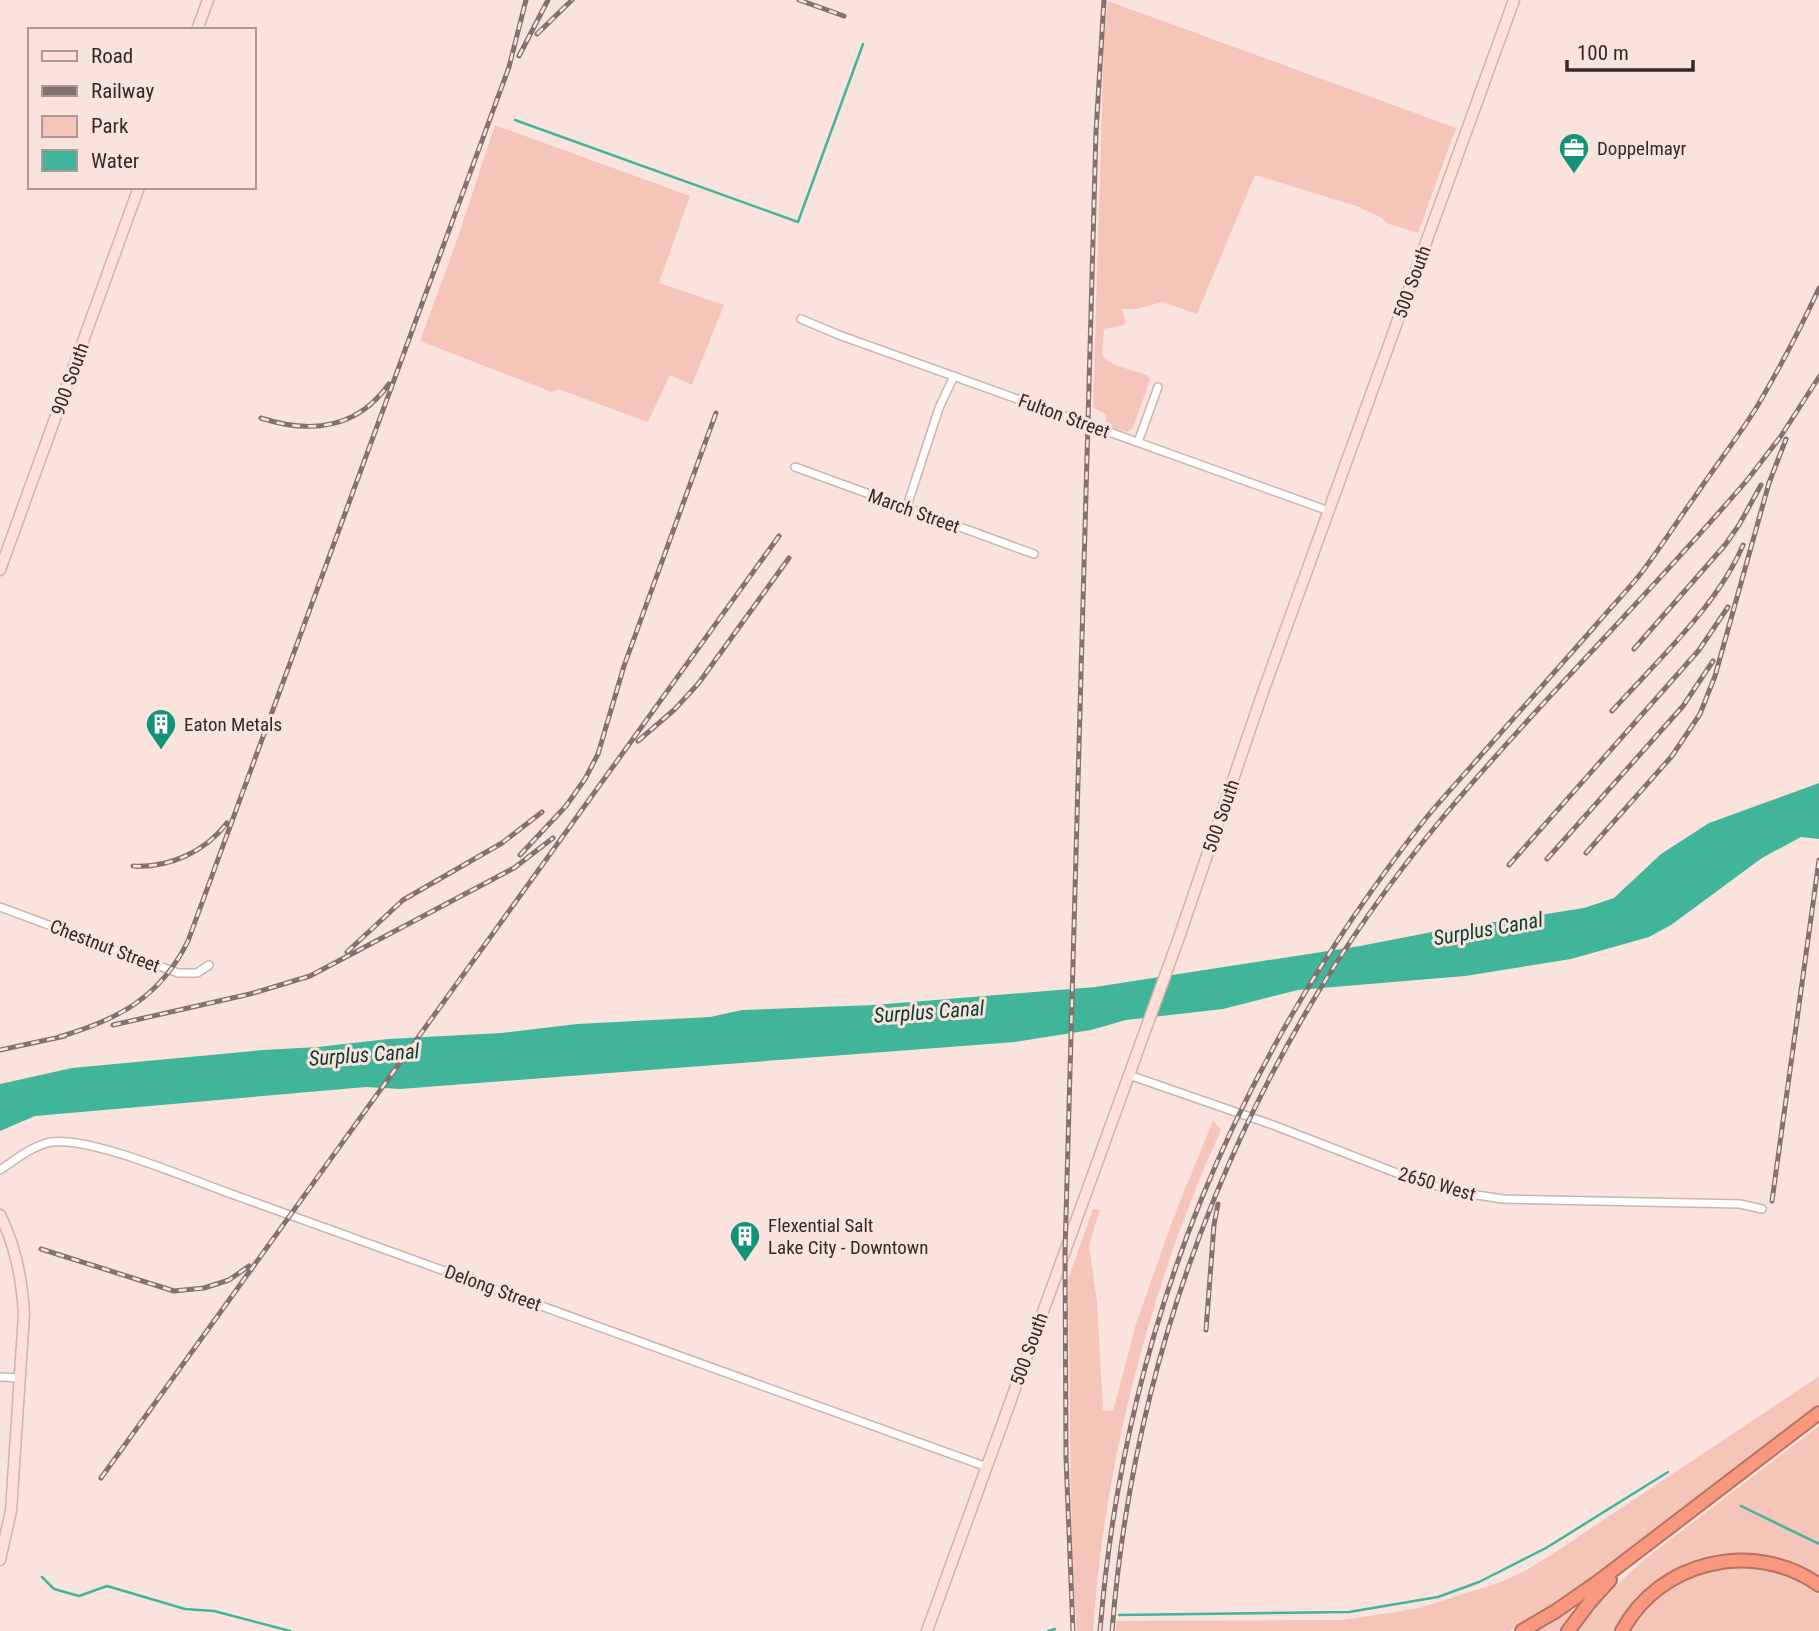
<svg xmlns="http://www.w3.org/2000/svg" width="1819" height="1631" font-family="'Roboto Condensed',sans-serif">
<rect width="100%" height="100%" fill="#fbe3dd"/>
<path fill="#f5c5b9" d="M1108 1 1456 128 1418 233 1389 224 1380 217 1356 206 1255 175 1197 314 1162 302 1137 309H1122L1126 322 1123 325 1104 329 1102 355 1108 361 1118 366 1147 375 1150 380 1133 428 1127 432 1105 426 1106 415 1093 407 1104 37Z
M495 125 690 196 659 283 724 305 692 385 670 375 648 422 558 389 552 392 420 341 457 240Z
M1213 1120 1221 1130C1151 1284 1104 1462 1093 1631H1077L1072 1561 1068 1279 1093 1209 1100 1210 1089 1245 1097 1302 1103 1410 1113 1411 1136 1324 1173 1219Z
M1819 1376V1404L1571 1595 1509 1631H1116V1621L1341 1620 1376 1615 1419 1608 1498 1583 1525 1571 1557 1551Z
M1819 1426V1575C1733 1533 1666 1550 1615 1631H1574L1622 1580 1645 1559Z
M1715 1565 1779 1568 1819 1588V1631H1626L1661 1591Z
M1569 1608 1574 1613 1562 1631H1533Z"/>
<path fill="#41b59a" d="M1819 783V839L1801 837 1762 858 1671 925 1649 937 1571 959 1465 976 1298 990 1223 1009 1126 1020 1091 1030 1015 1042 400 1089 366 1087 35 1116 0 1131V1084L72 1068 263 1050 318 1047 388 1039 501 1033 577 1024 710 1017 742 1010 874 1005 1095 987 1360 946 1437 931 1584 908 1614 898 1661 854 1709 823Z"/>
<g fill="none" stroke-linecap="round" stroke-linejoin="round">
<path stroke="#41b59a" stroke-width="2.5" d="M515 120 798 222 863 44
M1741 1506 1819 1544
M42 1577 54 1589 79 1596 107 1586 185 1609 214 1611 290 1631
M1119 1615 1349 1612 1438 1597 1479 1582 1546 1548 1668 1472
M1048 1631 1055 1629"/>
<g stroke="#cbb4ae" stroke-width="10">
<path id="street" d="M801 319 839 335 1329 511
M1138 442 1158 387
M795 467 1034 554
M906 509 939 408 954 376
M0 907 178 973H197L209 965
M1129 1075 1273 1125 1407 1177 1457 1192 1503 1199 1740 1204 1762 1209
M0 1170C16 1159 32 1146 51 1142 89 1136 187 1178 226 1192L987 1467
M0 1377 20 1378"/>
</g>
<g stroke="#cbb4ae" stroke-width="13">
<path id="secondary" d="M197 30 208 0
M0 570 139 187
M0 1215C16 1246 22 1279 24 1314L11 1511 0 1560
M927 1631 1177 943 1264 689 1514 0"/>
</g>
<g stroke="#b47261" stroke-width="16">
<path id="highway" d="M1522 1631 1556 1611 1599 1581 1819 1413
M1568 1631 1590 1602 1610 1580
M1622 1631C1660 1560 1754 1539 1819 1585"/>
</g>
<use href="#street" stroke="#fff" stroke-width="7"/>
<use href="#secondary" stroke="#fee0d9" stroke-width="10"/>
<use href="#highway" stroke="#fa987f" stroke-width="12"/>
<g stroke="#81726e" stroke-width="5">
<path id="rail" d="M799 0 844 16
M537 34 572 0
M519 56 548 0
M261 418C310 434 357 429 389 384
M1634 649 1725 545 1739 525 1761 485
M1612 711C1656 662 1718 605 1743 545
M638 741 674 710 698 684 789 558
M1586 853 1672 756 1700 714 1715 676 1769 483 1786 439
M520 855 566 806 585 779 598 754 624 666 716 413
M1547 859 1683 706 1713 661
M1509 865 1699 650 1728 607
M133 866C169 868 205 852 227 823
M347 952 403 900 502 843 542 812
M113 1025 250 994 310 976 514 868 553 838
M59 1037C117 1020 160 998 188 941L509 67 526 0
M0 1050 65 1036
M1772 1201 1819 860
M41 1249 174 1291 204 1288 229 1280 249 1266
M1206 1330 1214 1225 1218 1204
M101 1478 779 536
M1073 1631 1066 1457 1065 1252 1096 132 1104 0
M1100 1631C1125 1324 1236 1059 1426 818 1444 796 1464 775 1482 754 1520 711 1558 668 1596 625 1611 607 1628 590 1642 572 1661 547 1678 520 1696 495 1716 465 1739 436 1758 405 1780 367 1801 328 1819 288
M1112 1631C1136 1330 1251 1048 1444 816 1541 700 1650 594 1748 479L1781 436 1819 377"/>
</g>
<use href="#rail" stroke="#fbe3dd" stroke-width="2.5" stroke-dasharray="8" stroke-linecap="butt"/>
</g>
<defs>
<g id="office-pin" transform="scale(1.575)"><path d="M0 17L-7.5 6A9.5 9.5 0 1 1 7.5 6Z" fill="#149279" stroke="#fbe3dd"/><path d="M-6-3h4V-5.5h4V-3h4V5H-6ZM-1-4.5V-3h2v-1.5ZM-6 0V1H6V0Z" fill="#fff"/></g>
<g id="building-pin" transform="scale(1.575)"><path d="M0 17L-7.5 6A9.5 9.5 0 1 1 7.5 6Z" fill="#149279" stroke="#fbe3dd"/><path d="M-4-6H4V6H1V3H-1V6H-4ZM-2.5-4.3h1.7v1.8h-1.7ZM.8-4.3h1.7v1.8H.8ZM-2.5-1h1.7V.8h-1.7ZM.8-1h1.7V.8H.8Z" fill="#fff"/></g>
</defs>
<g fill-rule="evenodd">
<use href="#office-pin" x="1574" y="148"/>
<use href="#building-pin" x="161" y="724"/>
<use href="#building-pin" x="745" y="1236"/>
</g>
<g text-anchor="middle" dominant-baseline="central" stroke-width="6" stroke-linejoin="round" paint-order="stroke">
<g font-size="19" fill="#332a28" stroke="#fbe3dd" text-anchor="start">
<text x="1597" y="148">Doppelmayr</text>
<text x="184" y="724">Eaton Metals</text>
<text x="768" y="1225">Flexential Salt<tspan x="768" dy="22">Lake City - Downtown</tspan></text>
</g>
<g font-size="19" fill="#332a28" stroke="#fbe3dd">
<text transform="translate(1412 282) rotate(-70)">500 South</text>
<text transform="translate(70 379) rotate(-70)">900 South</text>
<text transform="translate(1064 416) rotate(20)">Fulton Street</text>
<text transform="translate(914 511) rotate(20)">March Street</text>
<text transform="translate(1221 816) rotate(-71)">500 South</text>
<text transform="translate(105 946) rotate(21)">Chestnut Street</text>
<text transform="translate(1437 1184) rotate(16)">2650 West</text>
<text transform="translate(493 1288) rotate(20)">Delong Street</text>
<text transform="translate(1029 1349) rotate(-70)">500 South</text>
</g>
<g font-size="21" font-style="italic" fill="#093e33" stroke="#fbe3dd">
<text transform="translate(1488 929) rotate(-10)">Surplus Canal</text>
<text transform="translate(929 1012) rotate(-4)">Surplus Canal</text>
<text transform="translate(364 1055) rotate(-4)">Surplus Canal</text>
</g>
</g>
<rect x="28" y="28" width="228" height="161" fill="#fbe3dd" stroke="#ab9995" stroke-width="2"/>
<rect x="42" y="51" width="35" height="10" fill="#fee0d9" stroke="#ab9995" stroke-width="2"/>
<text x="91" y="63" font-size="21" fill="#332a28">Road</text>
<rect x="42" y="86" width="35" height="10" fill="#81726e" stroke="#ab9995" stroke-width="2"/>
<text x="91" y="98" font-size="21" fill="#332a28">Railway</text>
<rect x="42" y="116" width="35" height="21" fill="#f5c5b9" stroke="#ab9995" stroke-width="2"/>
<text x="91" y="133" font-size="21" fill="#332a28">Park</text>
<rect x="42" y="150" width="35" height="21" fill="#41b59a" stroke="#ab9995" stroke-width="2"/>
<text x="91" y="168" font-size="21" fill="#332a28">Water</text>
<path d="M1567 60v10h126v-10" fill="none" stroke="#332a28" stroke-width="3.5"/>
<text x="1577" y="60" font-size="21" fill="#332a28" stroke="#fbe3dd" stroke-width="5" paint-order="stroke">100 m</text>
</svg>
